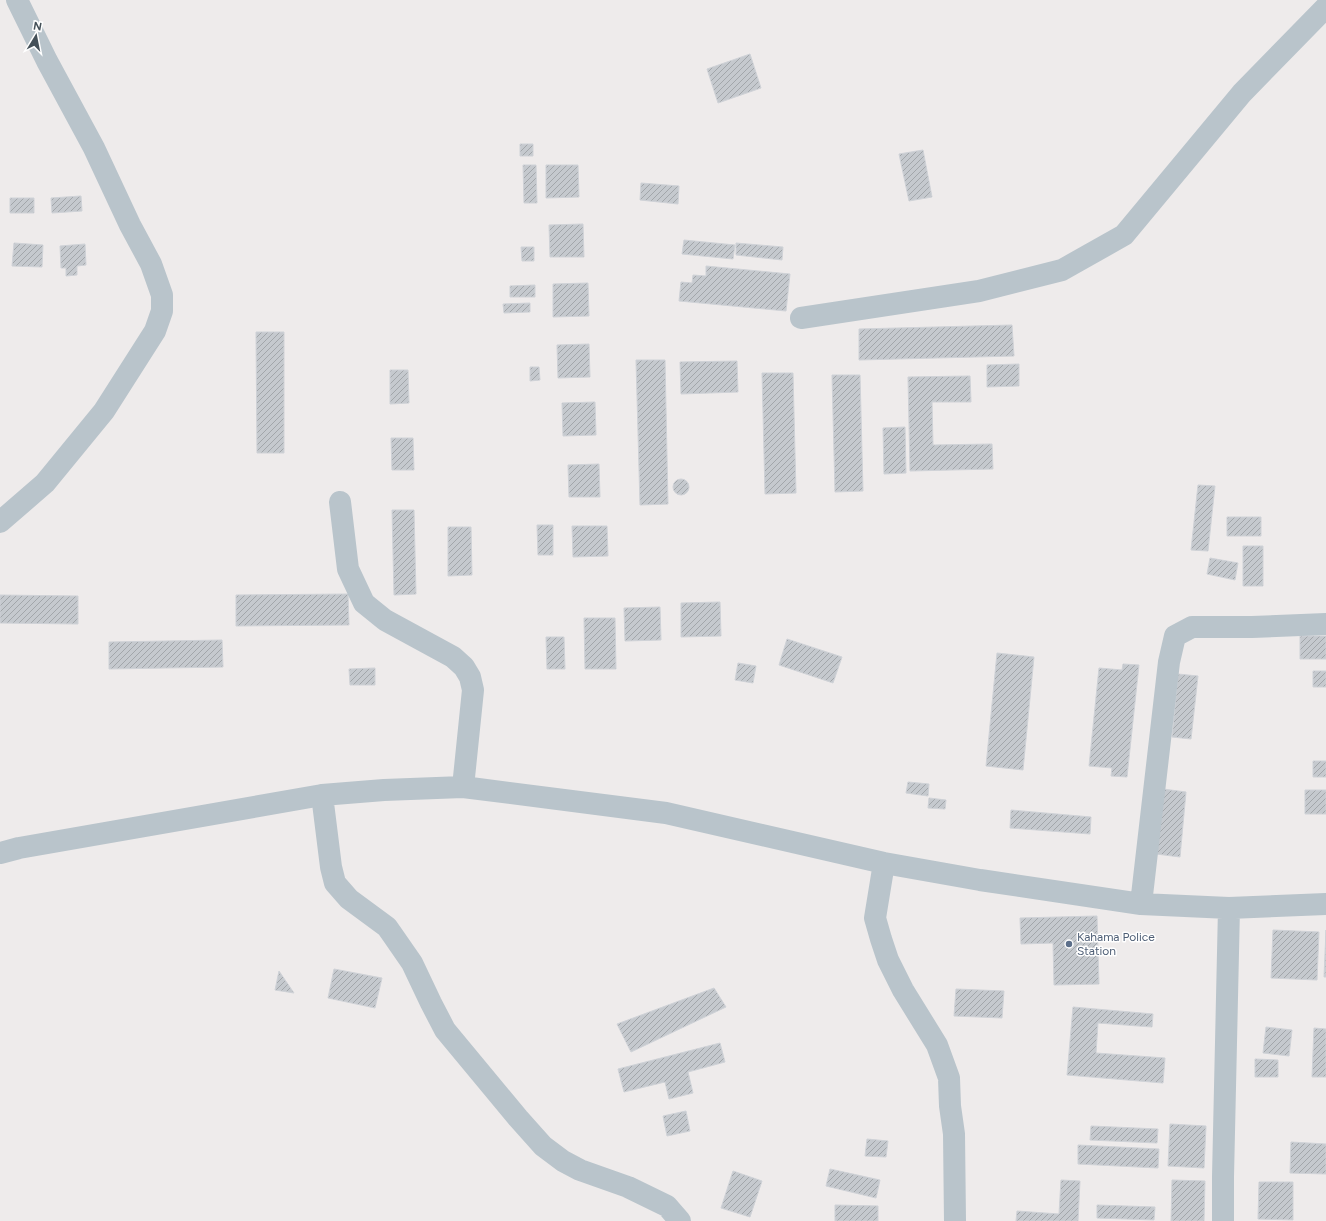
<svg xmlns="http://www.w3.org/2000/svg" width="1326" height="1221" font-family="Figtree,sans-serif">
<defs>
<pattern id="building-hatch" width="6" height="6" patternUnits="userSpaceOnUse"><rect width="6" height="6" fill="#c5c9ce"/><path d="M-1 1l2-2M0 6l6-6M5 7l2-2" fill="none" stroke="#a2a6aa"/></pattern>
</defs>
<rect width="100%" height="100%" fill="#eeebeb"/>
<path fill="url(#building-hatch)" stroke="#cfd2d7" d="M750 54 761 88 718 103 707 69Z
M520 144H533V156H520Z
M923 150 932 197 909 201 899 154Z
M523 165H536L537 203H524Z
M546 165H578L579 197 546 198Z
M641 183 679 186 678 204 640 200Z
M81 196 82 211 52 213 51 198Z
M10 198H34V213H10Z
M583 224 584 257H550L549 225Z
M684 240 735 245 733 259 682 254Z
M14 243 43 245 42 267 12 266Z
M736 243 783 247 782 260 736 255Z
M85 244 86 265 77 266V275L66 276V268H61L60 246Z
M521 247H534V261H522Z
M706 266 790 274 786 311 679 301 681 282 692 283 693 275 706 276Z
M588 283 589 316 553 317V284Z
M535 285V297H510V286Z
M530 303V312L504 313 503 304Z
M1012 325 1014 356 859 360V329Z
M256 332H284V453H257Z
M589 344 590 377 558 378 557 345Z
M636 360H665L668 504 640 505Z
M737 361 738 392 681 394 680 362Z
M1019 364V386L987 387V365Z
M530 367H539L540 380 530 381Z
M390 370H408L409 403 390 404Z
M762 373H793L796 493 765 494Z
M832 375H860L863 491 835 492Z
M970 376 971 402H932L933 445 992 444 993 469 910 471 908 377Z
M595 402 596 435 563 436 562 403Z
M905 427 906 473 884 474 883 428Z
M391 438H413L414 470H392Z
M599 464 600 497H569L568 465Z
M673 487a8 8 0 1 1 16 0a8 8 0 1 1-16 0Z
M1198 485 1215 486 1208 551 1191 550Z
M392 510H414L416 594 394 595Z
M1227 517H1261V536H1227Z
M537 525H553V555H538Z
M572 526H607L608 556 573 557Z
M448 527H471L472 575 448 576Z
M1243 546H1263V586H1243Z
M1210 558 1238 563 1235 580 1207 574Z
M348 594 349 625 236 626V595Z
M0 595 78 596V624L0 623Z
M720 602 721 636 681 637V603Z
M660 607 661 640 625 641 624 608Z
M584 618H615L616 669H585Z
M1300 636H1326V659H1300Z
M546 637H564L565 669H547Z
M787 639 842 657 833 683 779 665Z
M222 640 223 667 109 669V642Z
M997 653 1034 657 1023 770 986 766Z
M738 663 756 666 753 683 735 680Z
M1123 664 1139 665 1127 777 1111 776 1112 768 1089 766 1099 668 1122 670Z
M375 668V685H350L349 669Z
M1313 671H1326V687H1313Z
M1178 674 1198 676 1191 739 1172 737Z
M1313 761H1326V777H1313Z
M908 782 929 784 928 796 906 793Z
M1163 789 1186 792 1180 857 1156 854Z
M1305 790H1326V814H1305Z
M929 798 946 800 945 809 928 808Z
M1011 810 1091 817 1090 834 1010 828Z
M1097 916 1099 984 1054 985 1053 943 1021 944 1020 918Z
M1273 930 1319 932 1317 980 1271 978Z
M1326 930V977H1324Z
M334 969 382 978 375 1008 328 998Z
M279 971 294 993 275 990Z
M714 988 726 1007 631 1052 617 1024Z
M956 989 1004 991 1002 1018 954 1016Z
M1073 1007 1153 1014 1152 1027 1098 1023 1096 1053 1165 1058 1163 1083 1067 1075Z
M1266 1027 1292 1030 1289 1056 1263 1053Z
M1314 1028 1326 1029V1077H1312Z
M720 1043 725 1062 688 1072 693 1093 669 1099 665 1082 624 1092 618 1069Z
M1255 1059 1278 1060V1077H1255Z
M686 1111 690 1131 667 1136 663 1116Z
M1170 1124 1206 1126 1204 1168 1168 1166Z
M1091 1126 1158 1129 1157 1143 1090 1140Z
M867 1139 888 1141 886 1157 865 1156Z
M1291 1142 1326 1144V1174L1290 1173Z
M1078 1145 1159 1149 1158 1168 1078 1164Z
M830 1169 880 1180 876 1198 826 1186Z
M733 1171 762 1181 750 1217 721 1208Z
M1061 1180 1080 1181 1078 1221H1016L1017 1211 1059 1214Z
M1172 1180 1205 1181 1204 1221H1171Z
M1259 1182H1293V1220L1258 1219Z
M835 1205 878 1206V1221H835Z
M1097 1205 1155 1207 1154 1220 1097 1218Z"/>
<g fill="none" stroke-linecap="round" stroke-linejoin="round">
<path stroke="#b9c4cb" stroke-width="22" d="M801 318 979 291 1062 270 1124 235 1242 93 1326 7
M340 502 348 569 364 603 385 620 453 657 464 667 470 677 473 690 463 787
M0 522 45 483 104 411 155 331 162 311V295L151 264 130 225 94 148 47 61 17 0
M322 795 331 867 335 883 349 899 387 927 394 937 412 963 431 1003 445 1030 518 1118 543 1146 563 1161 580 1170 628 1187 667 1206 680 1221
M0 853 19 848 322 795 384 790 463 787 666 813 884 863 980 880 1141 904 1229 908 1326 904
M884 863 875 918 881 939 888 960 903 990 937 1045 949 1078 950 1106 954 1134 955 1221
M1141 904 1169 662 1175 636 1192 627H1252L1326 624
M1223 1221V1177L1229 908"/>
</g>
<circle fill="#5c6f8a" stroke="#fff" stroke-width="1.5" cx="1069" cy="944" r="4"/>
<g text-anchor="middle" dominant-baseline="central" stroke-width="3" stroke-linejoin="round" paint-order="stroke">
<g font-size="12" fill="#4e5e75" stroke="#fff" text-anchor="start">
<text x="1077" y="937">Kahama Police<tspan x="1077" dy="14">Station</tspan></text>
</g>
</g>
<g transform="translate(36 36) rotate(10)" stroke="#ffffff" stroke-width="3" paint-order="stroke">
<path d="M0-3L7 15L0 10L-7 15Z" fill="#445058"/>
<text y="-6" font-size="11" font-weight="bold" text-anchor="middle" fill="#445058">N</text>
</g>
</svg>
